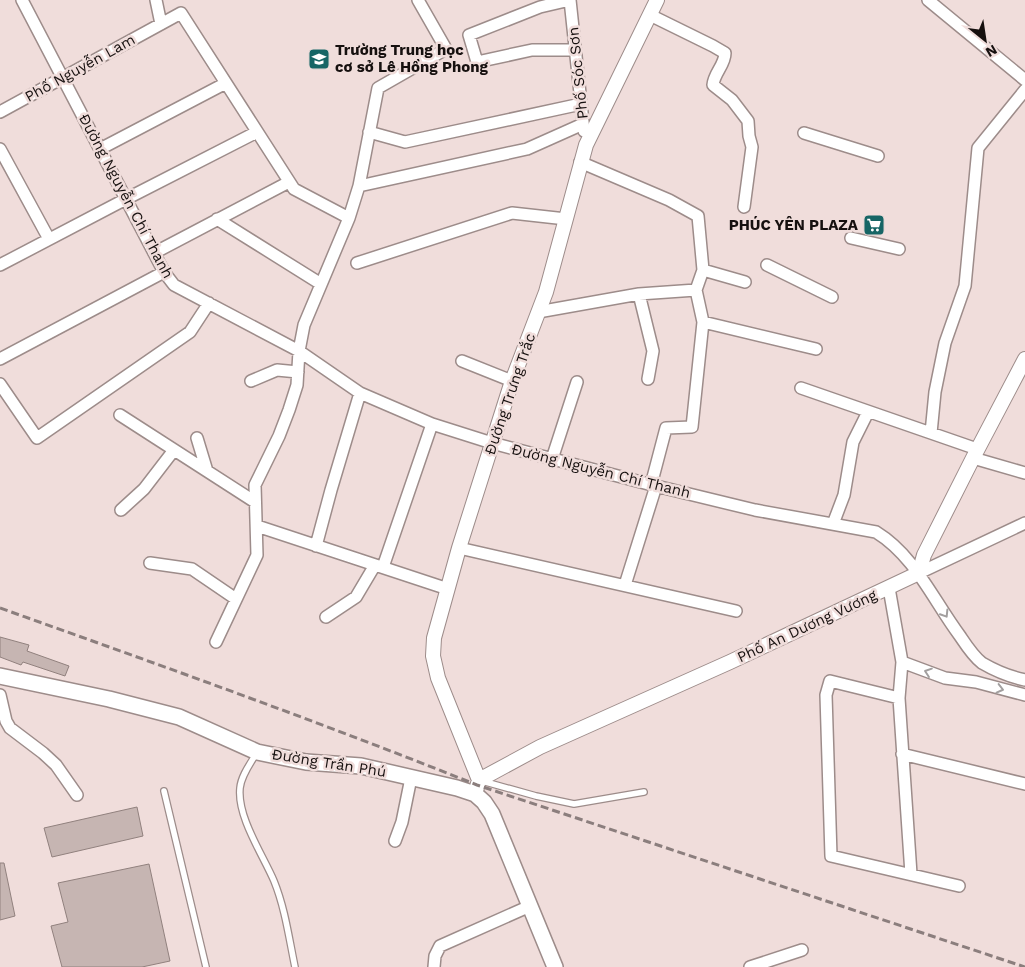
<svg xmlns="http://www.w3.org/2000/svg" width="1025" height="967" font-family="'Work Sans',sans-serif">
<rect width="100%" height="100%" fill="#f0dddb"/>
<path fill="#c6b5b2" stroke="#91817e" d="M0 637 29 645 27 651 69 666 65 676 23 662 21 665 0 657Z
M137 807 143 836 52 857 44 828Z
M0 863H4L15 916 0 920Z
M149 864 170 961 142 967H62L51 926 68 922 58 883Z"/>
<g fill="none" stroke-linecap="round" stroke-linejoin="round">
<g stroke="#9d8c8a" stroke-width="8">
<path id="service" d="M256 754C250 764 241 776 240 788 237 817 263 855 274 881 285 908 289 938 295 967
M482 781 536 796 574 804 644 792
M164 791 206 967"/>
</g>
<g stroke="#9d8c8a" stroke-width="14">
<path id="minor" d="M22 0 164 272 174 285 299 351 360 393 432 424 492 443 656 486 755 510 876 532C915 556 933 600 960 636 966 645 973 656 982 663 994 670 1011 677 1025 680
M156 0 161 24
M570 0 540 7 469 35 477 62 532 50H576
M570 0 584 131
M928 0 1025 80
M650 15 713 46 725 53C725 65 714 73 713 85L732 100 748 121 749 136 752 147 744 207
M0 112 181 13 294 189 349 218
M369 132 405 142 581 104
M804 133 878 156
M0 149 49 239
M100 149 226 83
M580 162 669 200 698 216 703 270 696 290
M359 186 527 149 583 124
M217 219 321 284
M851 238 899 249
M154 253 289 182
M357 263 512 213 566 219
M0 265 126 199 257 132
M767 265 832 297
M703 270 745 282
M639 294 653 351 648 379
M538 312 639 294 696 290 703 322 692 427 666 428 651 485
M703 322 816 349
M0 359 164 272
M462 361 512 381
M251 381 277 370 298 372
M0 384 37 438 190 332 209 303
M801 388 977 449
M120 415 255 502
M931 433 935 392 945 343 965 286 978 148 1025 90
M197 438 207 471
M973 458 1025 473
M552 459 577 382
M121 510 144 489 174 450
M833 524 844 495 853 442 868 412
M257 526 448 589
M316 546 331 490 360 393
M459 548 736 611
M150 563 192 569 236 599
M383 567 432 424
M919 573 1025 523
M625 585 656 486
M889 588 902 662 945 678 976 682 1025 695
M326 617 356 597 375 565
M216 642 257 555 255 485 279 436 289 410 297 385 299 351 304 325 349 218 359 186 378 88 446 49 418 0
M902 662 899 698 911 874
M0 695 6 721 10 728 43 753 56 765 77 795
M899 698 830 681 826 695 831 856 959 886
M902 754 1025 784
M395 841 402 822 411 778
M434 967 435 956 440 946 530 906
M750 967 802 950"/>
</g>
<g stroke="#9d8c8a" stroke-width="16">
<path id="tertiary" d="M479 780 540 747 730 662 919 573 924 555 973 458 1025 359
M475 794 479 780 438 678 433 656 434 638 459 548 512 381 546 292 586 145 657 0"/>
</g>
<g stroke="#9d8c8a" stroke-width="18">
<path id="secondary" d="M0 676 109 699 179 717 257 752 306 762 361 766 457 788 475 794 484 802 492 814 555 967"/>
</g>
<use href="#service" stroke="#fff" stroke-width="5.5"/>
<use href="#minor" stroke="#fff" stroke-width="11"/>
<use href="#tertiary" stroke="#fff" stroke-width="14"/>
<use href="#secondary" stroke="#fff" stroke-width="15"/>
<path stroke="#8b7e7d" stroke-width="3" stroke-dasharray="8 4" stroke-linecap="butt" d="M0 608C160 665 320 722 477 785L1025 967"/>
</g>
<defs><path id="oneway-chevron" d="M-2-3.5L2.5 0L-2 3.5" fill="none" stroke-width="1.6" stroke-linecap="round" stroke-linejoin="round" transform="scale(1.25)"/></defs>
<g stroke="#a29f9f">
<use href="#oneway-chevron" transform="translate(945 614) rotate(58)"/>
<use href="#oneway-chevron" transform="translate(928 672) rotate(-161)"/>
<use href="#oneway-chevron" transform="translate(1000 689) rotate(14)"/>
</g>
<defs>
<g id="school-square" transform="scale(1.125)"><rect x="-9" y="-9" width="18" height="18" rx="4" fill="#166565" stroke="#f0dddb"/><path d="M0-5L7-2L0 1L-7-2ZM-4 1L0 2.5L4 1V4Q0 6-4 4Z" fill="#fff"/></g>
<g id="supermarket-square" transform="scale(1.125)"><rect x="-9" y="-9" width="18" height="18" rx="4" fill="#166565" stroke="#f0dddb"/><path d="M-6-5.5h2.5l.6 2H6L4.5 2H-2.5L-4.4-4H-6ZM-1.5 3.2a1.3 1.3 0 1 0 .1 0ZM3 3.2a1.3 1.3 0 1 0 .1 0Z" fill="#fff"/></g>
</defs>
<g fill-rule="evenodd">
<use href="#school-square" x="319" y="59"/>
<use href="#supermarket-square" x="874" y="225"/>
</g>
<g text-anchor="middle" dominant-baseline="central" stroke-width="5" stroke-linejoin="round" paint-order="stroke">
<g font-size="15" font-weight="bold" fill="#16100f" stroke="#f0dddb" text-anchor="start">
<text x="335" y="50">Trường Trung học<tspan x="335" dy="17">cơ sở Lê Hồng Phong</tspan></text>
<text x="858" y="225" text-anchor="end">PHÚC YÊN PLAZA</text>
</g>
<g font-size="15" fill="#16100f" stroke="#f0dddb">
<text transform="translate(80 68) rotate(-29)">Phố Nguyễn Lam</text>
<text transform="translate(578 73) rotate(-96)">Phố Sóc Sơn</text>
<text transform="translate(126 196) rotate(62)">Đường Nguyễn Chí Thanh</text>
<text transform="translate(510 394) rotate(-71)">Đường Trưng Trắc</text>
<text transform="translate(601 471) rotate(14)">Đường Nguyễn Chí Thanh</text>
<text transform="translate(807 626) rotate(-25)">Phố An Dương Vương</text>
<text transform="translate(329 763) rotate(9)">Đường Trần Phú</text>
</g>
</g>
<g transform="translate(985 40) rotate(150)" stroke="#f0dddb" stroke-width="4" paint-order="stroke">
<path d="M0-4L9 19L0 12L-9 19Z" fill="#16100f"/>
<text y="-8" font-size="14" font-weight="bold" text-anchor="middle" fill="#16100f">N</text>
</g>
</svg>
